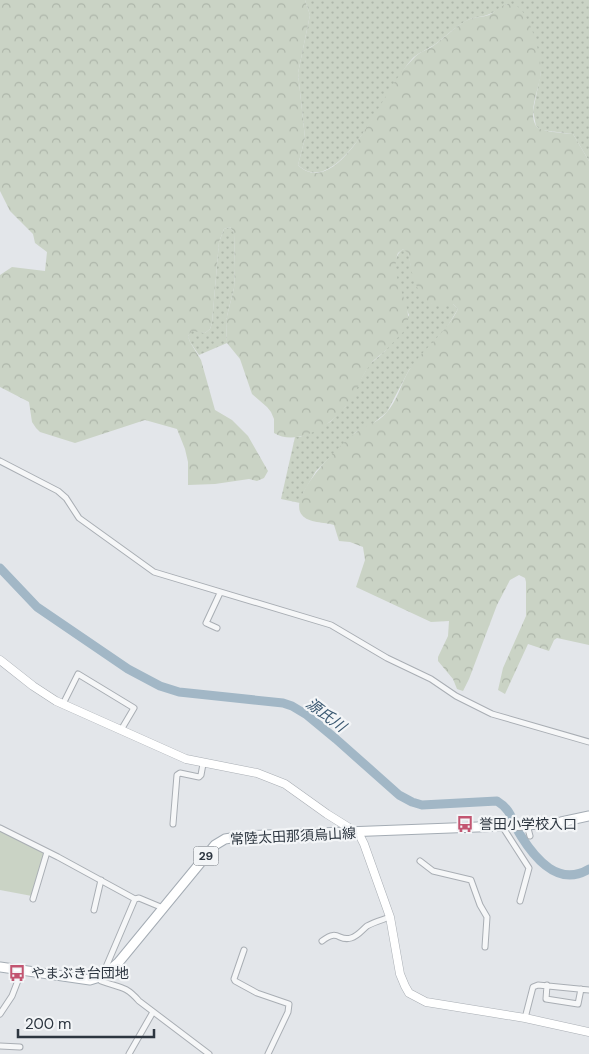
<svg xmlns="http://www.w3.org/2000/svg" width="589" height="1054" font-family="'DM Sans','Noto Sans JP',sans-serif">
<defs>
<pattern id="grass-dots" width="8" height="8" patternUnits="userSpaceOnUse" patternTransform="scale(1.25)"><rect width="8" height="8" fill="#cad3c5"/><path d="M2 2h.1M6 6h.1" fill="none" stroke="#aeb6aa" stroke-width="1.8" stroke-linecap="round"/></pattern>
<pattern id="forest-crowns" width="20" height="18" patternUnits="userSpaceOnUse" patternTransform="scale(1.25)"><rect width="20" height="18" fill="#cad3c5"/><path d="M2 6a3 3 0 1 1 6 0M12 15a3 3 0 1 1 6 0" fill="none" stroke="#aeb6aa"/></pattern>
</defs>
<rect width="100%" height="100%" fill="#e3e6ea"/>
<path fill="url(#grass-dots)" d="M305 0H589V161L573 134 541 130 536 126 533 111 541 72 507 4C500 8 494 13 487 15 481 17 474 17 468 20 456 26 445 37 434 45 428 49 420 52 414 57 390 79 340 204 298 165L305 138 298 73 310 15Z
M230 227 234 233 235 268 234 288 226 320 227 343 199 355 190 342 188 336 192 330 205 333 210 329 212 323 219 242 224 229Z
M403 249 408 252 411 266 432 304H453L458 309 447 327 409 370 387 412 370 426 356 432 316 471 303 493 300 503 281 499 295 437H300L330 422 345 407 369 365 385 351 409 315C402 296 384 264 403 249Z"/>
<path fill="url(#forest-crowns)" d="M0 0H305L310 15 298 73 305 138 298 165C331 197 369 123 383 101 392 86 401 70 414 58 419 52 427 50 433 46 445 38 457 24 470 19 476 17 483 17 489 15 495 12 501 5 508 4 528 0 541 55 541 70 541 86 527 111 536 126 540 132 565 133 573 134L589 161V645L557 638 554 640 549 651 528 644 505 694 498 690 503 668 526 616V582L525 578 519 575 510 580 497 605 469 679 463 691 457 689 453 679 438 661V657L448 636 449 621 431 622 356 587 365 560 363 547 350 542 339 541 334 525C325 522 308 523 302 515 286 497 342 443 355 433 366 425 377 424 387 412 397 401 401 384 408 372 422 349 445 335 458 309L453 304H432L421 298 412 273 408 253 403 249 398 253C387 281 418 307 405 330 398 337 391 345 384 352 379 356 373 360 370 365 361 377 357 391 349 402 335 423 298 448 274 433V419L271 412 267 407 252 394 240 359 227 343 226 320 234 288 235 268 234 233 230 227 224 229 219 242 212 323 210 329 205 333 192 331 188 336 190 342 201 360 215 410 232 420 248 436 268 471 264 478 257 481 249 479 215 484 188 485V462L185 449 177 429 145 420 75 443 40 432 36 428 32 422 29 402 0 387V275L12 267 45 271 47 252 35 243 33 234 10 211 0 191Z"/>
<path fill="#cad3c5" d="M0 831 44 852 32 896 0 890Z"/>
<g fill="none" stroke-linecap="round" stroke-linejoin="round">
<path stroke="#a2b7c6" stroke-width="9" d="M0 568 37 607 128 669 160 686 179 692 283 703 292 706 307 715 336 739 399 795 412 802 422 805 497 801C513 811 511 821 521 836 536 860 559 887 589 869"/>
<g stroke="#a9aeb4" stroke-width="7">
<path id="street" d="M0 461 58 491 66 498 79 518 154 572 331 625 387 658 431 679 456 696 492 714 589 742
M217 628 206 623 220 593
M63 704 78 674 134 708 121 730
M173 824 177 775 180 773 199 777 201 775 203 764
M527 825 530 836
M502 826 529 868 520 901
M0 828 58 857 135 899
M420 861 433 871 471 880 480 905 487 917 485 947
M33 899 47 852
M94 910 101 880
M322 941C339 928 338 942 351 938 358 936 362 930 367 926 374 922 382 920 390 917
M244 950 234 979 235 981 257 993 289 1004 288 1012 268 1054
M103 974 135 899 139 898 163 908
M99 978 101 981C120 988 125 985 139 1001L209 1054
M547 985 546 999 578 1004 581 989
M0 1014 12 996 22 970
M525 1018 533 987 538 985 589 990
M0 1046 20 1047
M129 1054 153 1012"/>
</g>
<g stroke="#a9aeb4" stroke-width="9">
<path id="secondary" d="M0 660 33 686 56 701 186 759 257 773 285 784 327 814 359 834 364 844 390 917 400 974 405 986 409 993 426 1002 525 1018 589 1032"/>
</g>
<g stroke="#a4acb4" stroke-width="11">
<path id="primary" d="M0 967 90 980 103 976 118 963 215 845 225 839 243 836 527 825 561 822 589 816"/>
</g>
<use href="#street" stroke="#f6f7f8" stroke-width="5"/>
<use href="#secondary" stroke="#fff" stroke-width="8"/>
<use href="#primary" stroke="#fff" stroke-width="9"/>
</g>
<defs>
<g id="bus-bare" transform="scale(1.35)"><path d="M-5-6H5V4H4V6H2V4H-2V6H-4V4H-5ZM-3.5-4V0h7V-4ZM-3.5 1.2v1.5H-2V1.2ZM2 1.2v1.5H3.5V1.2Z" fill="#c25571" stroke="#f3f5f7" stroke-width="2.5" paint-order="stroke"/></g>
</defs>
<g fill-rule="evenodd">
<use href="#bus-bare" x="465" y="824"/>
<use href="#bus-bare" x="17" y="973"/>
</g>
<g text-anchor="middle" dominant-baseline="central" stroke-width="4.5" stroke-linejoin="round" paint-order="stroke">
<rect fill="#f3f5f7" stroke="#686f77" stroke-width="1" x="193.5" y="846.5" width="25" height="19" rx="4"/>
<g font-size="12" font-weight="bold" fill="#2d3640">
<text x="206" y="856">29</text>
</g>
<g font-size="14" fill="#2d3640" stroke="#f3f5f7" text-anchor="start">
<text x="479" y="824">誉田小学校入口</text>
<text x="31" y="973">やまぶき台団地</text>
</g>
<g font-size="14" fill="#2d3640" stroke="#f3f5f7">
<text transform="translate(293 836) rotate(-3)">常陸太田那須烏山線</text>
</g>
<g font-size="15" font-style="italic" fill="#3a5871" stroke="#f3f5f7">
<text transform="translate(326 715) rotate(37)">源氏川</text>
</g>
</g>
<path d="M18 1029v8h136v-8" fill="none" stroke="#2d3640" stroke-width="2.5"/>
<text x="25" y="1029" font-size="15" fill="#2d3640" stroke="#f3f5f7" stroke-width="4" paint-order="stroke">200 m</text>
</svg>
